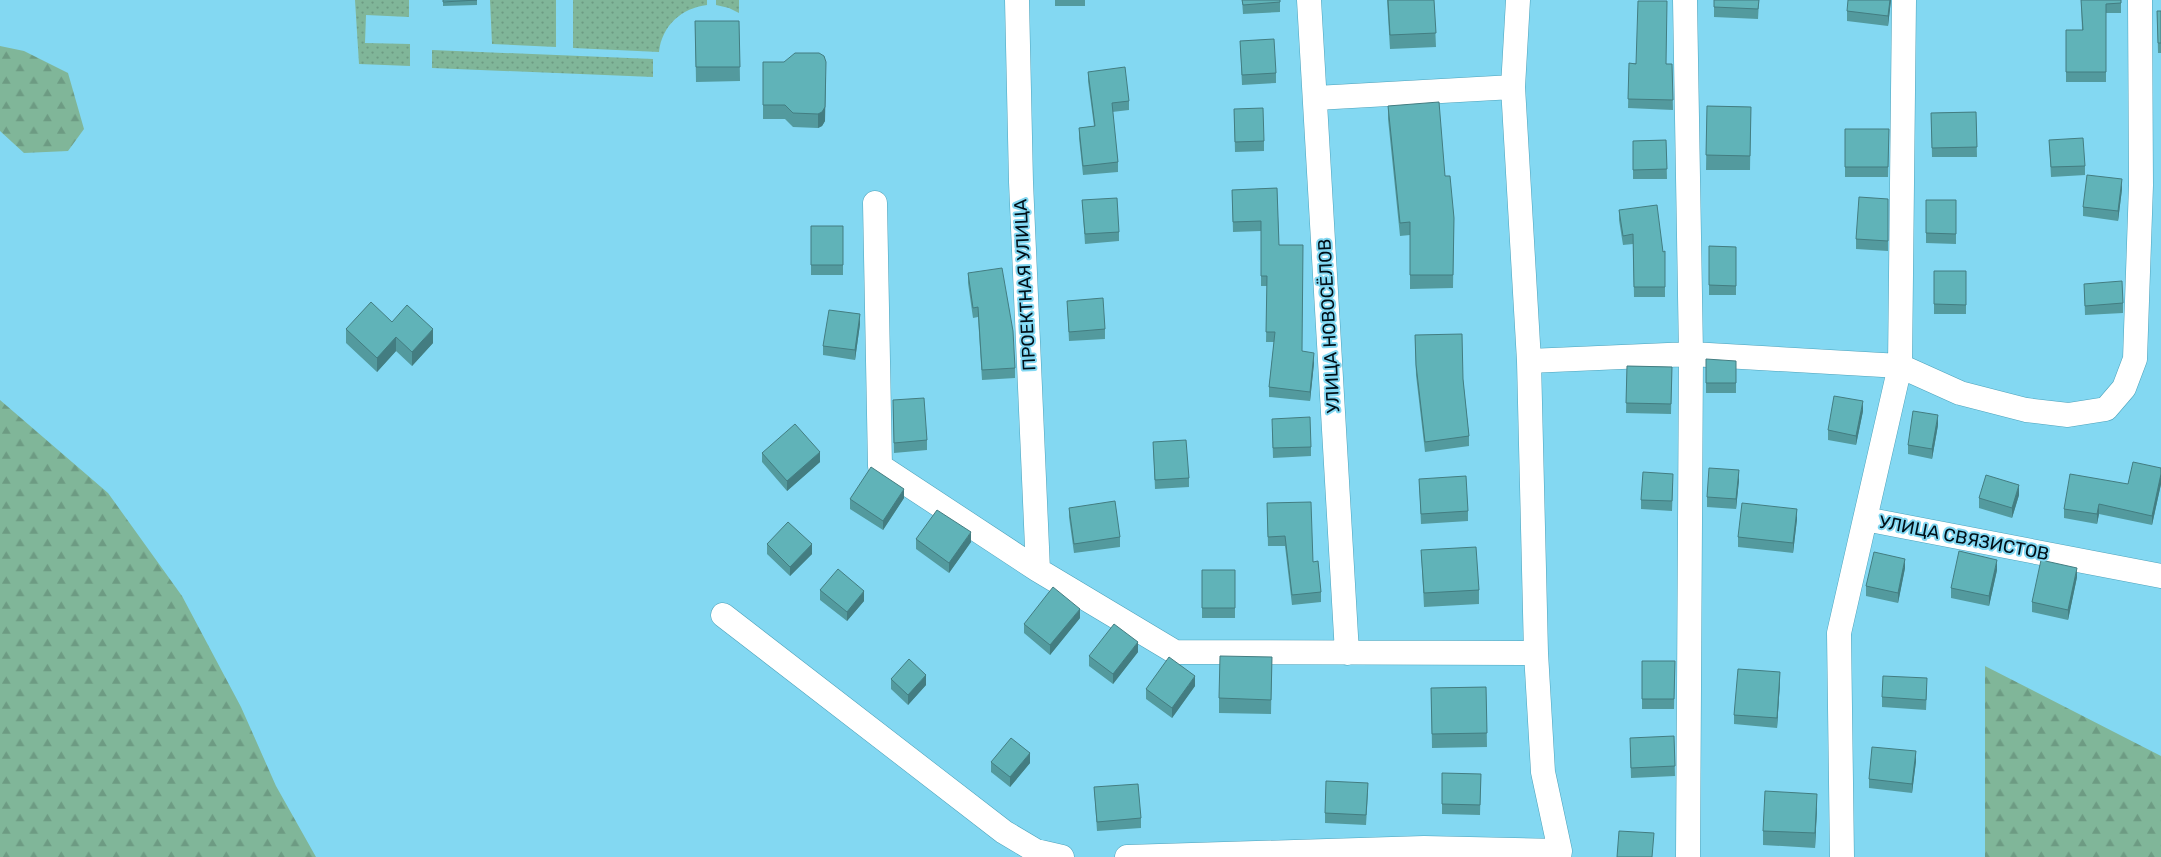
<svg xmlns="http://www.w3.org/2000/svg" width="2161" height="857" font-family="Rubik,sans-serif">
<defs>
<pattern id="grass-dots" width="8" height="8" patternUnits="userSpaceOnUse" patternTransform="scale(1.25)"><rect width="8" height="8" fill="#80b699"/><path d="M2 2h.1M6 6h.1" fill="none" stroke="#6d9b83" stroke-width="1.8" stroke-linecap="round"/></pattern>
<pattern id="forest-firs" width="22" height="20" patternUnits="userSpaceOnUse" patternTransform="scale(1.25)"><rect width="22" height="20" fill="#80b699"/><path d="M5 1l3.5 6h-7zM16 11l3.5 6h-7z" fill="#6d9b83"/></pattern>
</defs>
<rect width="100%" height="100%" fill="#83d8f2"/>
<path fill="url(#grass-dots)" d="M355 0H409V17L366 15 365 43 410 44V66L359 64Z
M490 0H556V47L492 44Z
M573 0H707V5C682 8 662 25 659 52L573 48Z
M716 0H739V13L729 8 716 5Z
M432 50 653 59V77L432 68Z"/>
<path fill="url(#forest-firs)" d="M0 46 24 51 68 73 84 129 68 151 24 153 0 131Z
M0 400 108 493 182 596 241 707 276 786 316 857H0Z
M1985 666 2161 756V857H1985Z"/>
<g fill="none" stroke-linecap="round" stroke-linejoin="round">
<g stroke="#4ca2bb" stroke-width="25">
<path id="street" d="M1017 0 1021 182 1038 570
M1309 0 1347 653
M1685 0 1691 354 1688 857
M1316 98 1513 87
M875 203 880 466 1038 570 1175 652 1536 653 1529 361 1513 87 1518 0
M1529 361 1691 354 1900 366 1904 0
M1865 519 1900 366 1960 393 2026 410 2068 415 2106 409 2124 388 2135 359 2141 185 2140 0
M723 615 1004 832 1036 851 1062 857
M1536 653 1543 772 1560 851 1559 857
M1127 857 1424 848 1560 851
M1842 857 1839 633 1865 519 2161 576"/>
</g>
<use href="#street" stroke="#fff" stroke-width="24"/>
</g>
<path fill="#539a9e" d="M443 0H477V5L443 6Z
M1055 0H1085V6H1055Z
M1242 0H1280V12L1243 14Z
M1387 0H1434L1436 47 1390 49Z
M1714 0H1759L1758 19 1714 17Z
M1891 0 1888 26 1847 21V11Z
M2081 0H2121V13H2106V82H2066V30H2082Z
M2157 11H2161V53H2158Z
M695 21H739L740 81 696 82Z
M1240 41 1276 73V83L1242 85Z
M763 62H784L825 121 822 126 818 128 793 127 785 119H763Z
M1629 63 1672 64 1673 110 1628 108Z
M1088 72 1129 101V110L1112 112 1118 162V172L1083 175 1079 138V128L1094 126 1088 81Z
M1388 106 1445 176 1454 218 1453 288 1410 289V235L1400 236 1388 119Z
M1707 106 1751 107 1750 170H1706Z
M1234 109 1264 141V151L1235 152Z
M1976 112 1977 157H1932L1931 113Z
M1845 129H1889L1888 177H1845Z
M1666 140 1667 179H1633V141Z
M2049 140 2085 166V175L2051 177Z
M1277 188 1279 245 1302 351 1314 363 1310 401 1269 397V387L1274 342H1266L1267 286H1261V231L1233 232 1232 190Z
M2122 189 2118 221 2083 216V207Z
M1888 199V251L1856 249V239Z
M1082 200 1119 232V241L1085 244Z
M1926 200H1956V244L1926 243Z
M1619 210 1663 252 1665 251V297H1634L1633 244 1623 245 1619 220Z
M811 226H843V275H811Z
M1709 246 1736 247V295H1709Z
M1934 271H1966V314H1934Z
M968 273 1015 368V378L982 380 978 317 973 318 968 283Z
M2084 284 2123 303V313L2085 315Z
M1067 301 1105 329V339L1069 341Z
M392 322 433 343 412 366 396 351 377 372 346 343V329Z
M860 324 855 360 823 355V346Z
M1415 335 1463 379 1469 436V446L1425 452 1416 375Z
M1706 359 1736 383V393H1706Z
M1627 366 1672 367 1671 414 1626 413Z
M893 400 927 440V450L894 453Z
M1863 411 1856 445 1828 440V430Z
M1938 425 1932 459 1908 454V445Z
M1272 428 1311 447V456L1273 458Z
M1153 442 1189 478V487L1155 489Z
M762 453 820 462 787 491 762 462Z
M2161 468V484L2152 525 2099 514 2097 524 2064 518V509L2128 484Z
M1419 479 1468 511V521L1421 524Z
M1739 480 1736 509 1707 507V497Z
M1673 483 1672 511 1641 509V500Z
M2019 495 2012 518 1979 508V498Z
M904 498 883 530 850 509V499Z
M1267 503 1313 562 1321 592V602L1292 605 1285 546H1268Z
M1069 508 1120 537V547L1074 553 1069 517Z
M1797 519 1793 553 1738 547V537Z
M916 539 971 542 949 573 916 549Z
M767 544 812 554 790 576 767 554Z
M1421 550 1479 590V604L1424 607Z
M1905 568 1898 603 1866 596V586Z
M1202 570H1235V618H1202Z
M1997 570 1989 606 1951 598V588Z
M2077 577 2068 620 2032 612V602Z
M820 590 864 601 847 621 820 600Z
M1080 618 1050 655 1024 633V624Z
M1138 652 1113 684 1089 666V656Z
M1272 657 1271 714 1219 713V698Z
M1642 661H1675L1674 709H1642Z
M891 679 926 685 908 705 891 689Z
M1780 682 1777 728 1734 724V715Z
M1195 686 1172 718 1146 699V689Z
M1486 687 1487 747 1432 748 1431 688Z
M1927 688 1926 710 1882 707V697Z
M1674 736 1675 776 1631 778 1630 747Z
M1916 761 1912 793 1869 788V779Z
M991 762 1030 763 1010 787 991 772Z
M1481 774 1480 815 1442 814V804Z
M1094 787 1141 818V828L1097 831Z
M1368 793 1366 825 1325 823V813Z
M1817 808 1815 848 1763 845V831Z"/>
<path fill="#437d81" d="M1890 0H1891L1888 26V16Z
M826 76 825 121 822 126 818 128V114Z
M2122 179V189L2118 221V211Z
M860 314V324L855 360V350Z
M433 329V343L412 366V352Z
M396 337V351L377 372V358Z
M1314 353V363L1310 401V392Z
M1863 401V411L1856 445V436Z
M1938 415V425L1932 459V449Z
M820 452V462L787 491V481Z
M1739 470V480L1736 509V499Z
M2161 474V484L2152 525V516Z
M2019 485V495L2012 518V508Z
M904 489V498L883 530V521Z
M2099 504V514L2097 524V514Z
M1797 509V519L1793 553V543Z
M971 532V542L949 573V563Z
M812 544V554L790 576V567Z
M1905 559V568L1898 603V593Z
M1997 560V570L1989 606V596Z
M2077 568V577L2068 620V610Z
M864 591V601L847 621V612Z
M1080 609V618L1050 655V645Z
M1138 642V652L1113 684V674Z
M1780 672V682L1777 728V718Z
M926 675V685L908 705V695Z
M1195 676V686L1172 718V708Z
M1916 751V761L1912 793V784Z
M1030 753V763L1010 787V777Z
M1817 794V808L1815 848V833Z"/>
<path fill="#60b3b8" stroke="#437d81" d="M443 0H477L443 2Z
M1242 0H1280V2L1243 5Z
M1388 0H1434L1436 33 1390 35Z
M1714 0H1759L1758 9 1714 7Z
M1848 0H1890L1888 16 1847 11Z
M2081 0H2121V3L2106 4V72H2066V30H2083Z
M1638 1H1667L1666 64H1672L1673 100 1628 99 1629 63 1636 64Z
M2157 11H2161V43H2158Z
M695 21H739L740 67H696Z
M1274 39 1276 73 1242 75 1240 41Z
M795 53H819L824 56 826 62 825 107 822 112 818 114 793 113 785 105H763V62H784Z
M1125 67 1129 101 1112 103 1118 162 1083 166 1079 128 1095 126 1088 72Z
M1439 102 1445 176H1450L1454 218 1453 275H1410V222L1400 223 1388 106Z
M1707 106 1751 107 1750 156 1706 155Z
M1263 108 1264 141 1235 142 1234 109Z
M1976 112 1977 147 1932 148 1931 113Z
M1845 129H1889L1888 167H1845Z
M2083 138 2085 166 2051 167 2049 140Z
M1666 140 1667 169 1633 170V141Z
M2087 175 2122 179 2118 211 2083 207Z
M1277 188 1279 245H1303L1302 351 1314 353 1310 392 1269 387 1275 332H1266L1267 276H1261V221L1233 222 1232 190Z
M1859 197 1888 199V241L1856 239Z
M1117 198 1119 232 1085 234 1082 200Z
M1926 200H1956V234L1926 233Z
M1657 205 1663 252 1665 251V287H1634L1633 234 1623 236 1619 210Z
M811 226H843V265H811Z
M1709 246 1736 247V286L1709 285Z
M1002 268 1013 331 1015 368 982 370 978 307 973 308 968 273Z
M1934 271H1966V305L1934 304Z
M2122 281 2123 303 2085 306 2084 284Z
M1103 298 1105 329 1069 332 1067 301Z
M371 302 392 322 407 305 433 329 412 352 396 337 377 358 346 329Z
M829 310 860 314 855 350 823 346Z
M1462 334 1463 379 1469 436 1425 442 1416 365 1415 335Z
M1706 359 1736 361V383H1706Z
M1627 366 1672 367 1671 404 1626 403Z
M1834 396 1863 401 1856 436 1828 430Z
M924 398 927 440 894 443 893 400Z
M1913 411 1938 415 1932 449 1908 445Z
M1310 417 1311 447 1273 448 1272 419Z
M795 424 820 452 787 481 762 453Z
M1186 440 1189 478 1155 480 1153 442Z
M2133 462 2161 468V474L2152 516 2099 504 2097 514 2064 509 2070 474 2128 484Z
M871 467 904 489 883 521 850 499Z
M1709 468 1739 470 1736 499 1707 497Z
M1643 472 1673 474 1672 501 1641 500Z
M1986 475 2019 485 2012 508 1979 498Z
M1466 476 1468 511 1421 514 1419 479Z
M1115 501 1120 537 1074 544 1069 508Z
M1311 502 1313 562 1318 561 1321 592 1292 595 1285 536 1268 537 1267 503Z
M1742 503 1797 509 1793 543 1738 537Z
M937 510 971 532 949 563 916 539Z
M788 522 812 544 790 567 767 544Z
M1476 547 1479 590 1424 593 1421 550Z
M1959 551 1997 560 1989 596 1951 588Z
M1874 552 1905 559 1898 593 1866 586Z
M2041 560 2077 568 2068 610 2032 602Z
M838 569 864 591 847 612 820 590Z
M1202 570H1235V608H1202Z
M1053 587 1080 609 1050 645 1024 624Z
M1114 624 1138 642 1113 674 1089 656Z
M1220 656 1272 657 1271 700 1219 698Z
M1169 657 1195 676 1172 708 1146 689Z
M909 659 926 675 908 695 891 679Z
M1642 661H1675L1674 699H1642Z
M1738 669 1780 672 1777 718 1734 715Z
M1883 676 1927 678 1926 700 1882 697Z
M1486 687 1487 733 1432 734 1431 688Z
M1674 736 1675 766 1631 768 1630 738Z
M1011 738 1030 753 1010 777 991 762Z
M1872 747 1916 751 1912 784 1869 779Z
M1442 773 1481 774 1480 805 1442 804Z
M1326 781 1368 783 1366 815 1325 813Z
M1138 784 1141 818 1097 822 1094 787Z
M1765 791 1817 794 1815 833 1763 831Z
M1619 831 1654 833 1652 857H1617Z"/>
<g text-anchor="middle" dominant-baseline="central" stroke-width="4" stroke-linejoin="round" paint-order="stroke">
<g font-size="18" fill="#000f17" stroke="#83d8f2">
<text transform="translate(1025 285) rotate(-93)">ПРОЕКТНАЯ УЛИЦА</text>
<text transform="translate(1329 326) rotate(-93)">УЛИЦА НОВОСЁЛОВ</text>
<text transform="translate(1964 538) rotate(11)">УЛИЦА СВЯЗИСТОВ</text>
</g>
</g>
</svg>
